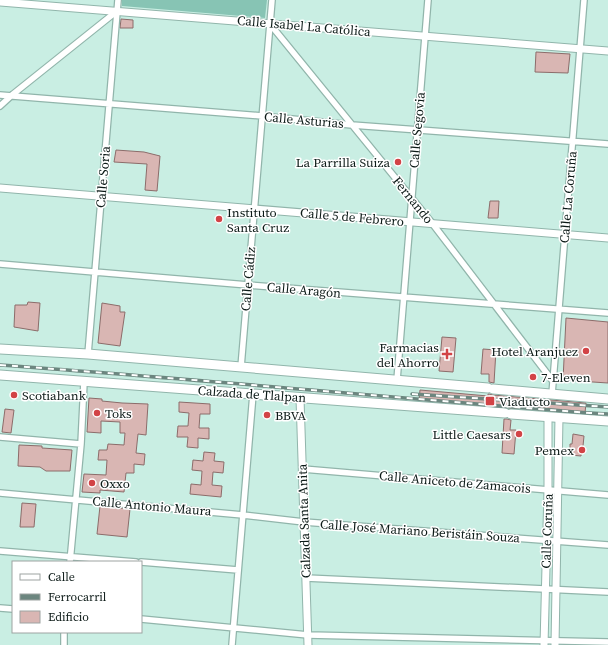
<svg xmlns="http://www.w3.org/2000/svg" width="608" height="645" font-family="'Source Serif 4',serif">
<rect width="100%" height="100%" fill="#c9eee3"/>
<path fill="#87c4b4" d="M122 0H267L265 18 122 6Z"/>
<path fill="#d9b6b3" stroke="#8c6c6a" d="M121 19 133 20V28H120Z
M536 52 570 54 568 73 535 72Z
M116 150 144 152 160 156 157 191 145 190 147 164 114 162Z
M490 201H499L498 218H488Z
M28 302 40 303 38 331 14 327 15 305H27Z
M102 303 120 306V312H125L120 346 98 343Z
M566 318 608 322V383L563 380Z
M442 337 456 338 453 372 439 371Z
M483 349 496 350 494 383 489 382V374H481Z
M420 390 488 396V394H489L493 395 586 403 585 413 512 408H509L505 407 419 400Z
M89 398 102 399V401L122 403 148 404 146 435 138 434 136 453 145 454 144 465 134 464V473H126L124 492 100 490V493L82 492 84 474 106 475 107 460H98L99 450H107L108 444 124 445 125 433H120V422L101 421V433L87 432Z
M179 402 210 404V414H200L199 428H209V439L198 438V448L187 447 188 437H177L178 426H188L189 413 179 412Z
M5 409 14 410 11 433 2 432Z
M504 419H507L511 420 510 430H516L514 454 502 453Z
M573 434 584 436 583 446H582L581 456 570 455V444H572Z
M19 445 42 446V448L72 450 70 471H46L40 467 18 466Z
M204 452 215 453 214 461 224 462 223 473 213 472 212 485 222 486 221 497 190 494 191 484 201 485 202 471 192 470 193 460 203 461Z
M22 503 36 504 34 527H20Z
M100 506 130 509 127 537 97 534Z"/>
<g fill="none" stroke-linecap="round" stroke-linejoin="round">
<g stroke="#91b5ab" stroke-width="8">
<path id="minor" d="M270 24 432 223 552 380
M0 95 262 116 352 125 608 144
M0 106 12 95 117 11
M0 264 248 285 608 313
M88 354 118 0
M241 367 272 0
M397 380 428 0
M552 394 584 0
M0 437 81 444
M303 469 608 495
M0 493 243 515 304 522 608 545
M0 551 136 562
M70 562 81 444 84 382
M141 562 238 570
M306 578 608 592
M0 608 13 609
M141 619 308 635 608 642
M64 645V632
M232 645 253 394"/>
</g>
<g stroke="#91b5ab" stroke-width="9">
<path id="tertiary" d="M0 2 608 51
M0 188 608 238
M300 398 308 645
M544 645 548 489V417
M555 645 559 417"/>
</g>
<g stroke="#91b5ab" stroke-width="11">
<path id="trunk" d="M0 349 88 354 488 388
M0 375 505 413
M493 389 608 399
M511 414 608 421"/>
</g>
<use href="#minor" stroke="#fff" stroke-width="5.5"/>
<use href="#tertiary" stroke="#fff" stroke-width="7"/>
<use href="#trunk" stroke="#fff" stroke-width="9"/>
<g stroke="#6c867f" stroke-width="3.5">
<path id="rail" d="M0 365C197 379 394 398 590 413L608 414
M412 394 608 407"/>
</g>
<use href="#rail" stroke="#fff" stroke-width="2" stroke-dasharray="6" stroke-linecap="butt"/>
</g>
<g fill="#d24346" stroke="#fff" stroke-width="1.5">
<circle cx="398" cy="162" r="4"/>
<circle cx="219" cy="219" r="4"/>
<circle cx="586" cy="351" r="4"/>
<path d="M445 348h4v4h4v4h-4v4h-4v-4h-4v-4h4z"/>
<circle cx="533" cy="377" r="4"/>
<circle cx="14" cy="395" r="4"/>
<rect x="485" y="396" width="10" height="10" rx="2"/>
<circle cx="97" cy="413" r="4"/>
<circle cx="267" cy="415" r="4"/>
<circle cx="519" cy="434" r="4"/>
<circle cx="582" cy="450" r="4"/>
<circle cx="92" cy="483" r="4"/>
</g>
<g text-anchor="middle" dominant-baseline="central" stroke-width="3" stroke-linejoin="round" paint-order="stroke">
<g font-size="13" fill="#0c1a17" stroke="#fff">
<text transform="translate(304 26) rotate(5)">Calle Isabel La Católica</text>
<text transform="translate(304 120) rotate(5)">Calle Asturias</text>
<text transform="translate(417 130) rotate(-85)">Calle Segovia</text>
<text transform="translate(103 177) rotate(-85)">Calle Soria</text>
<text transform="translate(568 197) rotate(-85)">Calle La Coruña</text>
<text transform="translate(413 200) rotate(51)">Fernando</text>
<text transform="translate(352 217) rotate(5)">Calle 5 de Febrero</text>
<text transform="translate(248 279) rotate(-85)">Calle Cádiz</text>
<text transform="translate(304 290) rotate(5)">Calle Aragón</text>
<text transform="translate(252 394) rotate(4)">Calzada de Tlalpan</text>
<text transform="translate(455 482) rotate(5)">Calle Aniceto de Zamacois</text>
<text transform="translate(152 506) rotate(5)">Calle Antonio Maura</text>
<text transform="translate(304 521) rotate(-92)">Calzada Santa Anita</text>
<text transform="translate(420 531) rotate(4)">Calle José Mariano Beristáin Souza</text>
<text transform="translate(547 531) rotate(-88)">Calle Coruña</text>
</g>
<g font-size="13" fill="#0c1a17" stroke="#fff" text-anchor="start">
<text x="390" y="162" text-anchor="end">La Parrilla Suiza</text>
<text x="227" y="212">Instituto<tspan x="227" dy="15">Santa Cruz</tspan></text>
<text x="439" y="347" text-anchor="end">Farmacias<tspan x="439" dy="15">del Ahorro</tspan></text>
<text x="578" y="351" text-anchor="end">Hotel Aranjuez</text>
<text x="541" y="377">7-Eleven</text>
<text x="22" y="395">Scotiabank</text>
<text x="499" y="401">Viaducto</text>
<text x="105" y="413">Toks</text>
<text x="275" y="415">BBVA</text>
<text x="511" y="434" text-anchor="end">Little Caesars</text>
<text x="574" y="450" text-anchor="end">Pemex</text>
<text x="100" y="483">Oxxo</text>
</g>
</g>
<rect x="12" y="561" width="130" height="72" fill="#ffffff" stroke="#9ea3a2"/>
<rect x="20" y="574" width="20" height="6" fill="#ffffff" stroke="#9ea3a2"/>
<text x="48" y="581" font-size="12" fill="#0c1a17">Calle</text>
<rect x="20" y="594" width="20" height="6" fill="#6c867f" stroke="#9ea3a2"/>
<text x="48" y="601" font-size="12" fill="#0c1a17">Ferrocarril</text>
<rect x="20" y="611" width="20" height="12" fill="#d9b6b3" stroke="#9ea3a2"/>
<text x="48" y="621" font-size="12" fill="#0c1a17">Edificio</text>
</svg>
